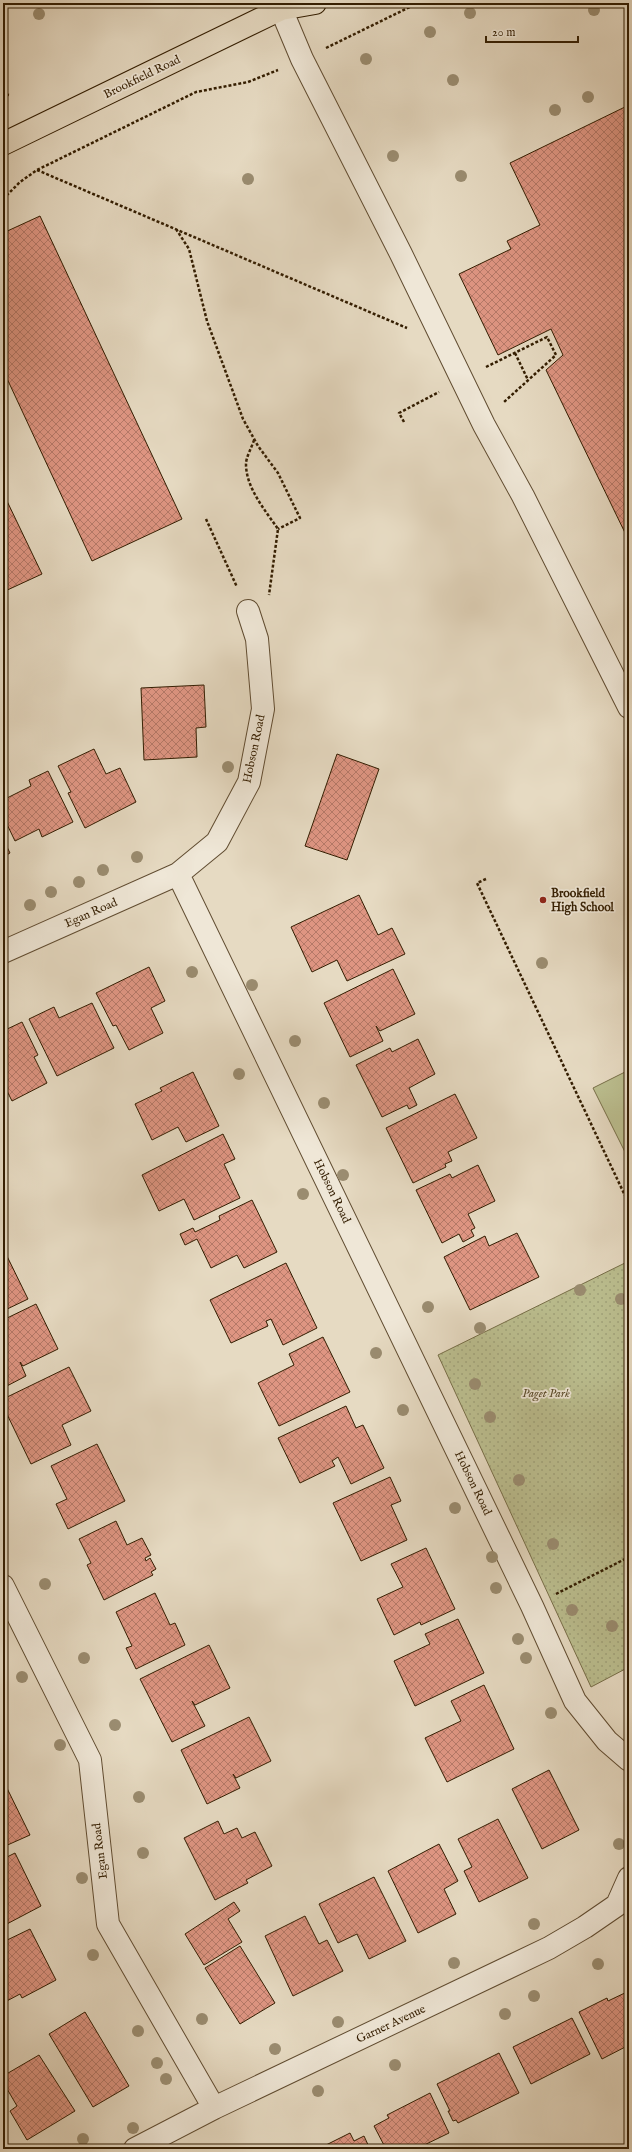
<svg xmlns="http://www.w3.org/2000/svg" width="632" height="2152" font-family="'IM FELL English',serif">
<defs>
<pattern id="park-dots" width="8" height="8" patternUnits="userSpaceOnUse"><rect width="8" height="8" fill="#bbbe8f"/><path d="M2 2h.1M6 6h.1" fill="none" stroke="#a1a37a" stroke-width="1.8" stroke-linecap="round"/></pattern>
<pattern id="building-cross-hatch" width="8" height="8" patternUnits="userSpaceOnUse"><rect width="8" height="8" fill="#de9582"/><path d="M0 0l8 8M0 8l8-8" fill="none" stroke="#b57968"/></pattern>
</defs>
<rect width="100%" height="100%" fill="#e6dac2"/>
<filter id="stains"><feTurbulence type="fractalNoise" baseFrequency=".005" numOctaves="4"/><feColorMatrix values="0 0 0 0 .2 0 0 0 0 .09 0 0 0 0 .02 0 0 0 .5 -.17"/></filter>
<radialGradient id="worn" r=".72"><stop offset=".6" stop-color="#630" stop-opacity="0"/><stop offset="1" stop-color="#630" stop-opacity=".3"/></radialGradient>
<path fill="#bbbe8f" stroke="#776e48" d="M629 1070V1160L593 1088Z"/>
<path fill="url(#park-dots)" stroke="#776e48" d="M629 1261V1667L591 1687 438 1355Z"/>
<path fill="url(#building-cross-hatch)" stroke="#331d01" d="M629 105V541L546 370 563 355 551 329 498 355 459 274 511 249 507 241 540 225 510 163Z
M40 216 182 519 92 561 3 370V233Z
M6 499 42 574 3 592V500Z
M204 685 206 727 196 728 197 757 144 760 141 688Z
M94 749 106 774 120 768 136 802 85 828 68 793 71 792 58 766Z
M337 754 379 769 347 860 305 846Z
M48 771 73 822 42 837 39 829 15 841 3 816V800L31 786 29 780Z
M3 839 10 853 3 857Z
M359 895 378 935 392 928 405 954 347 981 337 960 312 972 291 927Z
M149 967 165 1001 151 1008 163 1033 129 1050 116 1025 113 1026 96 993Z
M393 969 415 1014 380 1031 376 1026 383 1041 350 1057 324 1003Z
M92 1003 114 1048 57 1076 29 1019 54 1007 59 1018Z
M22 1022 38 1055 34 1057 47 1083 12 1101 3 1083V1031Z
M418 1039 435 1074 409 1088 417 1105 409 1109 407 1105 382 1117 356 1065 390 1048 392 1052Z
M193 1072 219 1126 186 1142 178 1127 152 1140 135 1104 162 1091 160 1088Z
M455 1094 477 1138 448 1152 452 1161 445 1164 446 1167 413 1183 386 1128Z
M223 1134 235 1159 224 1164 240 1198 194 1220 184 1199 159 1211 142 1175Z
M478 1165 495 1201 468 1214 475 1228 471 1230 474 1236 463 1242 459 1234 442 1243 416 1190 450 1174 452 1178Z
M252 1200 277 1252 244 1268 237 1255 211 1268 197 1239 185 1245 180 1234 193 1228 195 1232 220 1220 219 1216Z
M517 1233 539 1277 470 1310 444 1257 485 1236 489 1246Z
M3 1248 28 1299 3 1311Z
M286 1263 317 1328 283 1345 271 1319 266 1321 268 1326 231 1343 210 1300Z
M36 1304 58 1349 23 1366 20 1362 26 1376 3 1388V1320Z
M323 1337 350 1392 279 1426 258 1383 294 1365 289 1354Z
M69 1367 91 1411 62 1425 71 1445 31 1464 3 1406V1399Z
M346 1406 356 1428 363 1425 384 1468 351 1484 338 1457 332 1461 335 1466 300 1483 278 1438Z
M97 1444 125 1501 68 1529 56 1504 67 1499 51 1466Z
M390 1477 401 1501 391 1505 407 1540 361 1561 333 1503Z
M116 1521 127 1545 142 1538 151 1555 145 1558 146 1561 150 1558 156 1569 151 1572 153 1575 104 1600 87 1565 91 1563 79 1539Z
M426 1548 455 1609 421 1625 420 1622 394 1635 377 1599 403 1587 391 1564Z
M155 1593 170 1625 175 1623 185 1645 136 1669 126 1648 132 1646 116 1612Z
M458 1619 484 1673 415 1706 394 1661 430 1644 425 1634Z
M209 1645 230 1688 195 1705 192 1701 205 1726 172 1742 140 1679Z
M484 1685 514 1749 447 1782 425 1738 461 1721 451 1701Z
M249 1717 271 1761 236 1778 233 1774 240 1788 207 1804 181 1750Z
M549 1770 579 1830 542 1849 512 1789Z
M3 1780 30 1835 3 1847Z
M498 1819 528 1878 479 1902 464 1871 472 1867 458 1839Z
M218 1821 224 1834 237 1828 242 1838 255 1832 272 1866 246 1880 248 1883 215 1900 184 1838Z
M439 1844 458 1881 444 1889 456 1914 418 1933 388 1871Z
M15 1853 41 1906 3 1926V1859Z
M374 1877 406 1941 369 1959 357 1934 338 1943 319 1904Z
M234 1902 240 1911 228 1919 242 1942 204 1965 185 1934Z
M305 1916 319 1944 327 1940 343 1971 293 1996 265 1936Z
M30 1929 56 1980 22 1998 20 1994 3 2003V1942Z
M240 1946 275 2003 240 2024 205 1968Z
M629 1991V2045L602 2059 579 2012 607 1998 608 2001Z
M85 2012 129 2086 93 2107 49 2034Z
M572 2018 590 2054 531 2084 513 2047Z
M499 2053 519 2093 458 2123 456 2120 453 2121 448 2111H450L437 2084Z
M39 2055 75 2111 27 2140 10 2111 17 2106 3 2082V2076Z
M430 2093 449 2133 416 2149H386L374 2126 389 2118 387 2115Z
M350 2133 354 2141 364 2136 370 2149H318Z"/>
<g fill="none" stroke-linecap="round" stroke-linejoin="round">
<g stroke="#604c31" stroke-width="24">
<path id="minor" d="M281 9 302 59 401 254 484 425 523 496 629 707
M178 874 532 1606 575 1701 607 1741 629 1760
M3 952 178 874 217 842 249 782 263 709 257 639 248 611
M3 1586 90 1760 108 1924 214 2108
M135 2149 214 2108 549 1948 585 1927 617 1905 629 1878"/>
</g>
<g stroke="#331d01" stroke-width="24">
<path id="major" d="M3 144 281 9 315 3"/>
</g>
<path stroke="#331d01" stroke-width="2.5" stroke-dasharray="3 2" stroke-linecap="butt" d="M326 48 418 3
M3 94 9 95
M37 170 407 328
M3 199 20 182 37 170 196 92 248 82 278 70
M176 229 189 249 207 321 243 419 258 446 278 473 300 518 278 529
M515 353 528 380
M486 367 547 337 556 355 504 402
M404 422 399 413 439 392
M254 440C252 447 246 457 246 464 246 488 265 510 278 529L269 595
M206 519 237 587
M486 879 477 883 629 1204
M556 1594 629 1557"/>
<use href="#minor" stroke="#efe7d7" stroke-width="22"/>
<use href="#major" stroke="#e6dac2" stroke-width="22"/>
</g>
<g fill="#9a8c70">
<circle cx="594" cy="10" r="6"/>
<circle cx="470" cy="13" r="6"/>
<circle cx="39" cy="14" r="6"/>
<circle cx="430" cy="32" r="6"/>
<circle cx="366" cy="59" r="6"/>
<circle cx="453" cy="80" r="6"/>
<circle cx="588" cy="97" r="6"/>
<circle cx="555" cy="110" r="6"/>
<circle cx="393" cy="156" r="6"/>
<circle cx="461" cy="176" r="6"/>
<circle cx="248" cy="179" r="6"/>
<circle cx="228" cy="767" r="6"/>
<circle cx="137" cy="857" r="6"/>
<circle cx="103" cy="870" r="6"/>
<circle cx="79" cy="882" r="6"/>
<circle cx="51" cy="892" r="6"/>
<circle cx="30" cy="905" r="6"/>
<circle cx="542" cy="963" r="6"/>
<circle cx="192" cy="972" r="6"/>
<circle cx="252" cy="985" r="6"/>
<circle cx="295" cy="1041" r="6"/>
<circle cx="239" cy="1074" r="6"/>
<circle cx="324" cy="1103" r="6"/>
<circle cx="343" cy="1175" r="6"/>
<circle cx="303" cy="1194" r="6"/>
<circle cx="580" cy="1290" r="6"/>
<circle cx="621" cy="1299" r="6"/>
<circle cx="428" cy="1307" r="6"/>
<circle cx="480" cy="1328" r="6"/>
<circle cx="376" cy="1353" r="6"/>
<circle cx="475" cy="1384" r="6"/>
<circle cx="403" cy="1410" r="6"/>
<circle cx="490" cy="1417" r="6"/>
<circle cx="519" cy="1480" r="6"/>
<circle cx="455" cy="1508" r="6"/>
<circle cx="553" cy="1544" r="6"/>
<circle cx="492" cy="1557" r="6"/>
<circle cx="45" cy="1584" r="6"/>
<circle cx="496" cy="1588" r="6"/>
<circle cx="572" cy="1610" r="6"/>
<circle cx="612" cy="1626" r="6"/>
<circle cx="518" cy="1639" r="6"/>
<circle cx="84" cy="1658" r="6"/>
<circle cx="526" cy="1658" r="6"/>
<circle cx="22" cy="1677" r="6"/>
<circle cx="551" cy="1713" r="6"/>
<circle cx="115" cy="1725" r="6"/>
<circle cx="60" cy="1745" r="6"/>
<circle cx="139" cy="1797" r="6"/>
<circle cx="619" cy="1844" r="6"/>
<circle cx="143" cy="1853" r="6"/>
<circle cx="82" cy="1878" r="6"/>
<circle cx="534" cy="1924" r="6"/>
<circle cx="93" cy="1955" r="6"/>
<circle cx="454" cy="1963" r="6"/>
<circle cx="598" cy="1964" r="6"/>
<circle cx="534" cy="1996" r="6"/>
<circle cx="505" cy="2014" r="6"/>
<circle cx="202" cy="2019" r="6"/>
<circle cx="338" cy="2022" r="6"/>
<circle cx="138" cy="2031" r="6"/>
<circle cx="275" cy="2049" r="6"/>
<circle cx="157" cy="2063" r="6"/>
<circle cx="395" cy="2065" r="6"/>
<circle cx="166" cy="2079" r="6"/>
<circle cx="318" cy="2091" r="6"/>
<circle cx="133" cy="2128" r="6"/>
<circle cx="83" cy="2139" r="6"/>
</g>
<circle fill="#8f2418" stroke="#efe7d7" stroke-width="1.5" cx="543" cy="900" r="4"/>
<g text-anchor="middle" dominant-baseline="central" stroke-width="3.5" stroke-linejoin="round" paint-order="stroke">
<g font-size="12" fill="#331d01" stroke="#efe7d7">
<text transform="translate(142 77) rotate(-26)">Brookfield Road</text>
<text transform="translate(254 749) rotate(-78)">Hobson Road</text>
<text transform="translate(91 913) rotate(-24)">Egan Road</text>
<text transform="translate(332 1191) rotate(64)">Hobson Road</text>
<text transform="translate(473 1483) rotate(64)">Hobson Road</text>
<text transform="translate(100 1851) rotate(-97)">Egan Road</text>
<text transform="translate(391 2024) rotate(-25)">Garner Avenue</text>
</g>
<g font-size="12" font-weight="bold" fill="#331d01" stroke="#efe7d7" text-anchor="start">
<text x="551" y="893">Brookfield<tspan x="551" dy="14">High School</tspan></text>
</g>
<g font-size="12" font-style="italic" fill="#5c4d2c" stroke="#efe7d7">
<text x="546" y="1393">Paget Park</text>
</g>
</g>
<rect width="632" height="2152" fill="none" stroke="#e6dac2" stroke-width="16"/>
<rect x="4" y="4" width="624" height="2144" fill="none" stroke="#331d01" stroke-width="2"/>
<rect x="8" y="8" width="616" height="2136" fill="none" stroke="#331d01"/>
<path d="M486 36v6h92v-6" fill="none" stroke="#331d01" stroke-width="2"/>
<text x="492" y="36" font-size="12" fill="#331d01" stroke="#efe7d7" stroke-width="3" paint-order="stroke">20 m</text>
<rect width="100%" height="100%" filter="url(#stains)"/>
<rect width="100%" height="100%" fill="url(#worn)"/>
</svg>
